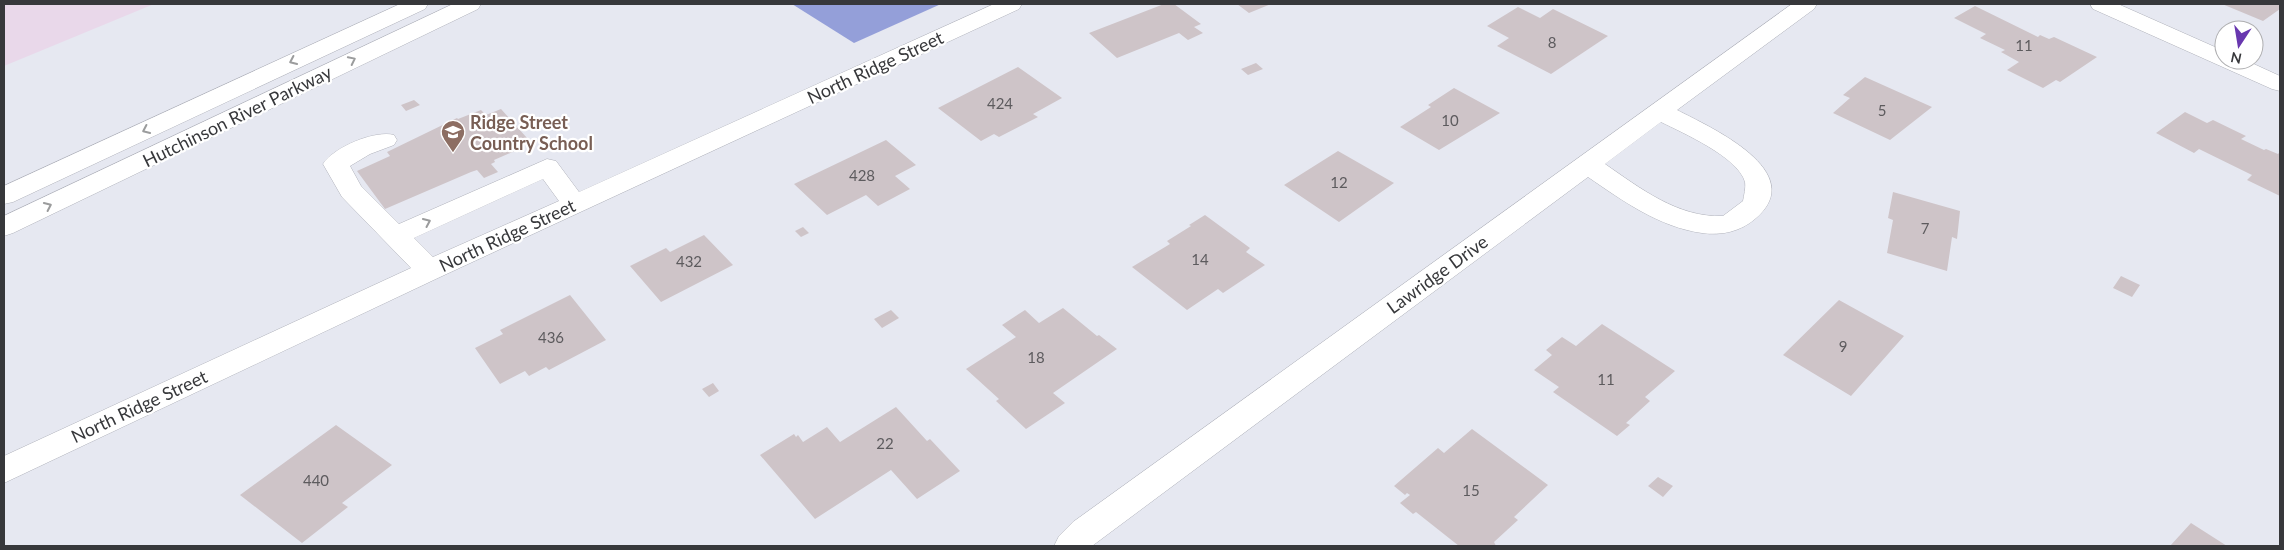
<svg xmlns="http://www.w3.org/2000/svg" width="2284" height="550" font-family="Lato,sans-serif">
<rect width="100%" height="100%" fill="#e6e8f1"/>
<path fill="#e9d8ea" d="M4 4H154L4 66Z"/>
<path fill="#949fd9" d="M792 4H941L854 43Z"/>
<path fill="#cec4c8" d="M1164 4H1174L1201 24 1194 27 1203 33 1188 40 1179 33 1117 58 1089 33Z
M1237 4H1271L1249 13Z
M2222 4H2280V9L2263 21Z
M1975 6 2038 37 2040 35 2049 39 2054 37 2097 57 2060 82 2056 80 2043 88 2007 70 2019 62 2001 52 2005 50 1980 38 1986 34 1954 18Z
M1518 7 1540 18 1553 9 1608 36 1551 74 1497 46 1509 38 1487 26Z
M1256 63 1263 69 1248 75 1241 69Z
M1018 67 1062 98 1033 114 1038 117 999 137 994 134 981 141 938 108Z
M1865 77 1932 107 1890 140 1833 113 1850 98 1843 95Z
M1454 88 1500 113 1439 150 1400 127 1431 107 1428 105Z
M414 100 420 105 406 111 401 105Z
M501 109 527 138 512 145 517 150 494 160 495 162 491 164 498 172 484 178 477 170 471 172 385 209 357 171 390 156 387 152 457 118 458 119 481 110 486 115Z
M2185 112 2207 123 2213 120 2246 136 2241 139 2264 150 2266 149 2278 154 2280 152V196L2247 180 2252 175 2199 149 2194 153 2156 133Z
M886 140 916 165 895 176 910 189 878 206 866 195 827 215 794 184Z
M1338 151 1394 183 1339 222 1284 185Z
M1893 192 1960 211 1957 239 1952 237 1947 271 1887 253 1893 220 1888 218Z
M1205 215 1250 248 1246 252 1265 265 1223 293 1218 289 1187 310 1132 267 1170 244 1167 241 1191 226 1189 225Z
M803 227 809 233 801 237 795 231Z
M704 235 733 265 661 302 630 266 666 248 670 252Z
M2121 276 2140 285 2132 297 2113 288Z
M570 295 606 340 549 370 546 367 529 376 525 371 500 384 475 348 503 334 500 330Z
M1839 300 1904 336 1851 396 1783 355Z
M1063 308 1097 336 1099 335 1117 349 1053 393 1065 403 1026 429 996 401 999 399 966 369 1016 337 1002 325 1025 310 1039 323Z
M891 310 899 318 882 328 874 319Z
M1602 324 1675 371 1645 397 1650 401 1626 423 1630 425 1617 436 1553 392 1559 387 1534 370 1552 355 1546 350 1562 337 1576 346Z
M713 383 719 391 709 397 702 389Z
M896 407 927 441 930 439 960 471 917 499 891 470 815 519 760 455 794 434 796 437 798 435 803 442 827 427 840 442Z
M336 425 392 465 342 503 348 507 302 543 240 495Z
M1472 429 1548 485 1514 517 1518 520 1494 542 1496 546H1459L1416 512 1413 514 1400 503 1410 495 1407 493 1405 495 1394 486 1438 448 1444 453Z
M1658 477 1673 486 1663 497 1648 486Z
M2191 523 2227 546H2170Z"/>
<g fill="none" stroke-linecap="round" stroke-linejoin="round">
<g stroke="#afb1ba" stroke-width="1">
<path id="minor" d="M994 4H1022L1019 9 440 277 4 483V456L411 268 342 197 323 164C334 147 375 130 394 135L397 140 394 145 370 154 350 166 361 186 399 224 547 159 556 161 579 192ZM543 179 559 201 433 257 414 238Z
M1792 4H1817L1814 9 1677 110C1710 127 1811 172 1755 219 1741 231 1722 236 1702 233 1659 227 1623 201 1588 177L1092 546H1054L1059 536 1073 522ZM1661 122C1683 133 1738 157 1745 182 1746 188 1744 195 1743 201L1723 216C1678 218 1640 188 1605 164Z
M2090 4H2118L2224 51V60H2245L2280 76V91L2272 89 2093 9Z"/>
</g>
<g stroke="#afb1ba" stroke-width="1">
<path id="highway" d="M400 4H428L425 9 13 202 4 204V186Z
M453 4H481L478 9 13 233 4 236V216Z"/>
</g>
<use href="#minor" fill="#fff" fill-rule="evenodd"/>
<use href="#highway" fill="#fff" fill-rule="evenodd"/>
</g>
<defs><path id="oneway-chevron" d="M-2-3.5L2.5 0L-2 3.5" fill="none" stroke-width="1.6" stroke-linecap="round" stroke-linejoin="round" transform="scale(1.25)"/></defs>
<g stroke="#9b9c9d">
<use href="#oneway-chevron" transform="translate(352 60) rotate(-26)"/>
<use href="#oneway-chevron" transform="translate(293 61) rotate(155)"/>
<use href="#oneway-chevron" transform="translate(146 130) rotate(155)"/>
<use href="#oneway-chevron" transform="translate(48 206) rotate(-25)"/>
<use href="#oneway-chevron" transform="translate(427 222) rotate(-24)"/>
</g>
<defs>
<g id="school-pin" transform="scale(1.25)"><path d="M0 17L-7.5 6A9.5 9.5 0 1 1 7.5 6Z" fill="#8d6e63" stroke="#fff"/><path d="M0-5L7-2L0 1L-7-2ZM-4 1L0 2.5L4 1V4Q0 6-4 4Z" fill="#fff"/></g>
</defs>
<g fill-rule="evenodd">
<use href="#school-pin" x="453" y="132"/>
</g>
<g text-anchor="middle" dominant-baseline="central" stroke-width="4.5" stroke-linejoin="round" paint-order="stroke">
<g font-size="15" fill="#5d5b5e">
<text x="1552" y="42">8</text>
<text x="2024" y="45">11</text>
<text x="1000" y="103">424</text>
<text x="1882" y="110">5</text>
<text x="1450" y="120">10</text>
<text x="862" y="175">428</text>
<text x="1339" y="182">12</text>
<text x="1925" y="228">7</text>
<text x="1200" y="259">14</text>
<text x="689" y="261">432</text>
<text x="551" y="337">436</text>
<text x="1843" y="346">9</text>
<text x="1036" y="357">18</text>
<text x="1606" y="379">11</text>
<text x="885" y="443">22</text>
<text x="316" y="480">440</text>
<text x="1471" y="490">15</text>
</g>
<g font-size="18" fill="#37383b" stroke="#fff">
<text transform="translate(875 67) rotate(-25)">North Ridge Street</text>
<text transform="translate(237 116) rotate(-26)">Hutchinson River Parkway</text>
<text transform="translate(507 235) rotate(-25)">North Ridge Street</text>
<text transform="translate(1437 274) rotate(-36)">Lawridge Drive</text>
<text transform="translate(139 406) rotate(-25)">North Ridge Street</text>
</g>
<g font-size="18" font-weight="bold" fill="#785e54" stroke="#fff" text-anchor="start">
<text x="470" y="122">Ridge Street<tspan x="470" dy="21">Country School</tspan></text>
</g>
</g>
<rect width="2284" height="550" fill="none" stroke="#37383b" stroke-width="10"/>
<g transform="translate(2239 45) rotate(192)"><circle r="24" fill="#ffffff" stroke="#afafb1"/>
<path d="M0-4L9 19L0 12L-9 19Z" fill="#6837af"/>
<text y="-8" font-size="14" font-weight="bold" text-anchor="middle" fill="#37383b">N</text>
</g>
</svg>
